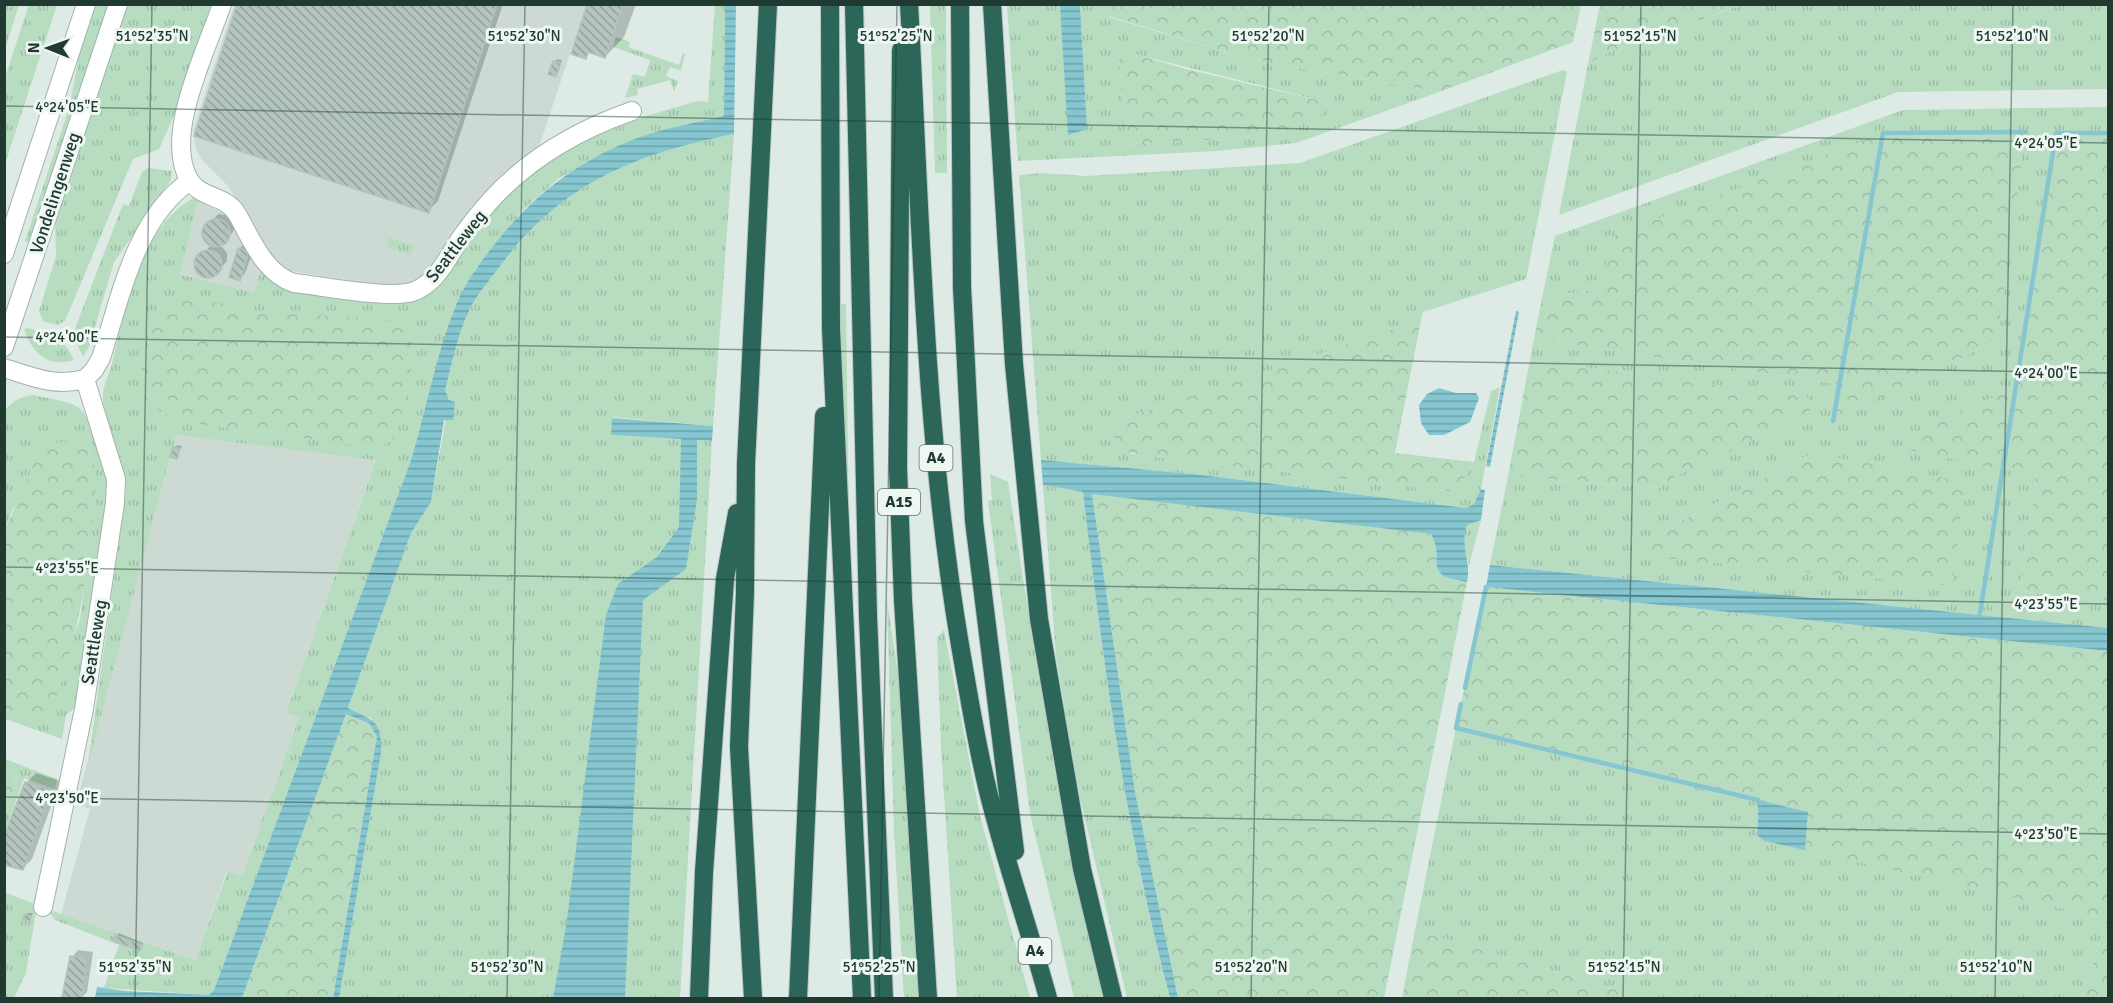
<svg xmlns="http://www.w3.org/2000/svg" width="2113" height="1003" font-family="Signika,sans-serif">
<defs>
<pattern id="grass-tufts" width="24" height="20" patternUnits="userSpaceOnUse" patternTransform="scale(1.5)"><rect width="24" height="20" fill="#b7dcc0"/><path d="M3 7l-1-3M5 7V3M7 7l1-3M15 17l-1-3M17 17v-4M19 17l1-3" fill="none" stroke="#9dbea5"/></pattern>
<pattern id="forest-crowns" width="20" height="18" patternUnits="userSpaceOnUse" patternTransform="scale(1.5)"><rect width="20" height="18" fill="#b7dcc0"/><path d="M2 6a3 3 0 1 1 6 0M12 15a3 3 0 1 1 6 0" fill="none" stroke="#9dbea5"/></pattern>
<pattern id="water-rules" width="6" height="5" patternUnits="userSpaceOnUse" patternTransform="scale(1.5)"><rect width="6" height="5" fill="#85c6d1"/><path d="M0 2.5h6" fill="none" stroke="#6ca2aa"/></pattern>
<pattern id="building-back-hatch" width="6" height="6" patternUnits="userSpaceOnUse" patternTransform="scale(1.5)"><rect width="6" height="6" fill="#b4c5be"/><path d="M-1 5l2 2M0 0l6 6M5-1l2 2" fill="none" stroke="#92a19b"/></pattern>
</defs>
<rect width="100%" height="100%" fill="#deeae5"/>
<path fill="#cddad4" d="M234 5H586L538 150 427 276 418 282 397 288 285 270 274 261 228 186 201 159 195 146 193 130Z
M198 200 223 206 261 271 254 294 179 273Z
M176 435 376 459 286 713 299 718 242 876 227 871 195 960 61 914 90 809 76 804Z"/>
<path fill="url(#grass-tufts)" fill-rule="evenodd" d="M29 4 57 5 5 164V78Z
M6 5H19L5 49 4 9Z
M95 5H108L29 243 25 241 70 105 80 50Z
M128 5H211L176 111 159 149 133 159 65 321 57 325 43 321 39 311 56 256 55 223Z
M715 5H725L724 117 652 133 592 159 558 179 522 211 476 268 454 308 410 463 214 990 209 995 104 988 119 945 55 920 47 909 195 960 228 871 242 876 299 718 286 713 376 460 176 435 88 764 126 492C124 460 105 431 103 399 102 387 109 375 112 364 125 308 139 229 193 198L198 200 180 274 254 293 261 271 277 284 406 301 418 299 434 291 467 244 499 204 542 166 569 147 643 117 697 101 708 102Z
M930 5H946L947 173H935Z
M1007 5H1060L1064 50 1087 129 1080 5H1109V17L1249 59 1439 92 1296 143 1216 151 1018 161ZM1118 50 1331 103C1316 123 1285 132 1260 137L1128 145Z
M1742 5H2108V89L1898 92 1559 215 1588 64 1609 52Z
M616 37 630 42 628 47 679 65 683 53 685 54 681 71 670 67 666 76 678 81 674 92 670 80 637 89 638 95 625 98 633 74 645 77 650 60 613 47Z
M1563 70 1567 72 1526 279 1423 312 1421 320 1404 327 1122 419 1131 454 1455 492 1474 462 1491 391 1500 387 1481 489 1474 504 1466 508 1193 474 1041 460 1019 175 1043 173 1086 176 1300 163Z
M2108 107V135L2056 133 2016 387 1932 426 2037 473 2019 591 2108 601V628L1490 565 1508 476 1659 488 1676 476 1812 408 1807 397 1530 360 1534 339 1838 384 1833 420 1986 346 1602 288 1542 298 1555 236 1903 110ZM1819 454 1660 532 1807 456Z
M734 134 713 426 613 417 611 435 712 441 680 998H339L357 889 372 719 348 708 411 533 431 502 449 401 445 390C452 365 457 335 469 311 476 295 490 280 500 266 562 183 635 154 734 134Z
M148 168 172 171 171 180 114 262 89 347 83 357 74 338V331L123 204 129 206 142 172Z
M387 237 414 245 411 255 389 248Z
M839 304H846L849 535 872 998H868L844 535Z
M29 328C53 336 63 336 74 360 49 369 31 352 24 329Z
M34 395C47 399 68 400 79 408 94 420 106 473 108 491L75 708 66 715 62 739 5 719V711L41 724 80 619 95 502 91 452 85 442 13 508 5 530V410C13 401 21 396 34 395Z
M990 474 1008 482C1035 656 1061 827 1104 998H1074L1030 813 988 501 992 500Z
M1043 485 1083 492C1103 662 1126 832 1170 998H1127L1079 793 1056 656Z
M1481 520 1469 565 1462 536 1467 525Z
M887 600 901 693 919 998H904L894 832Z
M944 630 980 816 1030 998H957L941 747 937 638Z
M1456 728 1808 812 1805 849 2107 919 2081 998H1642L1415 930Z
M5 759 57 779 55 789 24 778 5 832V816L17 776 5 771Z
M4 892 37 905 26 973 14 998H5Z"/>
<path fill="url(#forest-crowns)" d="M1109 5V4L1581 5 1573 42 1439 92 1249 59 1109 16Z
M1600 5V4L1742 5 1609 52 1588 64Z
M1118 49 1182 68 1331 103C1326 120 1278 134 1260 137L1127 145Z
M2026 132 1998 331 1986 346 1833 421 1838 384 1534 339 1542 298 1602 288 1610 237 1883 133Z
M2056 133 2108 135V601L2019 591 2037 473 1993 468 1910 450C1920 422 1989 400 2016 387Z
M182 295 266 312 379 319C389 322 402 324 408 333 421 352 401 421 393 441L375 448C333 442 290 436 248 431 223 427 195 426 171 416 162 413 151 406 145 397 133 378 151 313 169 299 173 296 177 296 182 295Z
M1421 320 1395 453 1474 462 1456 492 1146 456C1129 453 1120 450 1114 435L1122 419Z
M1530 360 1808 397 1812 408 1805 416 1676 476 1659 488 1508 476Z
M60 442H85C92 453 94 463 95 476 99 520 71 694 41 724L5 711V530L38 454 46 446Z
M1819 454 1965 482 1952 586 1653 557 1651 542 1660 532 1807 456Z
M1092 493 1431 534C1445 563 1421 575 1467 582L1384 998H1178L1135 792Z
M1486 587 2108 651V998H2081L2107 919 1805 850 1808 812 1456 728Z
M346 714 370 724 377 737 376 751 333 998H242Z
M5 771 17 775 5 816 4 771Z
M1415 930 1642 998H1402Z"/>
<path fill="url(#water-rules)" d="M725 5H736L734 134C635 154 562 183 500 266 490 280 476 295 469 311 457 335 452 365 445 390L449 400 455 402 453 420H444L431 502 411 533 348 708C374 721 382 720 381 752L339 998H333L377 737 370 724 346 714 242 998H95L97 987 125 991 209 995 214 990 410 463C426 412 435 359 454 310 464 284 480 262 498 240 540 188 588 154 652 133 675 126 700 122 724 116Z
M1060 5H1080L1087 129 1068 135Z
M1516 311 1519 312 1490 467 1486 466Z
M1439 388 1456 393H1476L1479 398 1470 422 1444 435H1429L1421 423 1419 405 1427 394Z
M612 418 713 426 712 441 697 440V499L686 569 643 600 625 998H553L566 927 606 615 618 584 657 557 679 527 681 439 611 435Z
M1041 460 1193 474 1466 508 1474 504 1481 489 1485 490 1481 520 1467 525C1459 544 1472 562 1467 582 1420 575 1446 562 1431 534L1092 494 1135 792 1178 998H1170C1126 832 1103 663 1083 492L1043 485Z
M1490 565 2108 628V651L1486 587Z
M1758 800 1808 812 1805 850 1765 841 1758 836Z"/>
<path fill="#0003" d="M239 4H503L438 201 428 211Z
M589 4H636L624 37 605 57 590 52 585 57Z
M557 59 562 60 556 75 555 61Z
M218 214 230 216 235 222 234 230 229 237 222 244 215 245 222 247 227 253V261L215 275H202L197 269 196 262 212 244 204 238V231Z
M246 242 255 245 245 273 239 279 240 248Z
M177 445 182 446 177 457 174 447Z
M36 773 60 781 32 859 23 868 26 783Z
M28 913H33L29 920 25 915Z
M119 933 143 943 142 947 139 950 116 936Z
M78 950 93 952 87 992 81 998 64 996 72 957Z"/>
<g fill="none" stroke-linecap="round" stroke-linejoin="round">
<path stroke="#85c6d1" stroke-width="4.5" d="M1833 421 1883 133 2026 132
M1980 613 2056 133H2108
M1465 688 1486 587
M1461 704 1456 728 1758 800"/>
</g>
<path fill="url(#building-back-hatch)" stroke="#b1c4bc" stroke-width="1.5" d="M237 4H497L429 213 194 136Z
M587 4H623L605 58 588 52 586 59 571 54Z
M553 61 561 63 556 77 548 74Z
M202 233a14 14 0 1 1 28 0a14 14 0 1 1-28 0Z
M238 248 249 251 240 281 229 277Z
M194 264a14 14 0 1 1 28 0a14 14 0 1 1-28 0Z
M173 447 180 449 177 459 170 457Z
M25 782 51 791 23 870 4 865V836Z
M24 915 31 916 30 921 23 920Z
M115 935 142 945 140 951 113 941Z
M70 956 87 958 82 998 62 997Z"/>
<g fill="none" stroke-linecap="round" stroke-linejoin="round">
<g stroke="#a1b2ac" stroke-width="20">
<path id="minor" d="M222 4C207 50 162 137 190 181 202 199 226 195 237 214 252 240 264 273 294 283 323 286 387 299 412 292 439 283 449 253 465 232 473 221 482 210 491 200 530 157 578 130 632 111
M4 368C33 377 55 387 85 379
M43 907 84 709 115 503 116 479 85 379 94 370 101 358C120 299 135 218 190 181"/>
</g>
<g stroke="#9eb6ad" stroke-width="20">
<path id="secondary" d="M4 254 86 4
M4 347 118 4"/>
</g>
<g stroke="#bcc4c2" stroke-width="20">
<path id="motorway" d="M830 4 831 329 862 998
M854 4 868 616 884 998
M909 4C921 219 924 433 960 645 969 696 977 749 990 799 1007 866 1030 932 1048 998
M960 4 962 287 974 521 1015 851
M992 4 1014 364 1039 619 1082 869 1113 998
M901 50 898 468 903 600 928 998
M699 998 704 872 725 579 737 513
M753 998 739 747 745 592 746 464 768 4
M798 998 824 416"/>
</g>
<use href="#minor" stroke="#fff" stroke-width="18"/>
<use href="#secondary" stroke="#fff" stroke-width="18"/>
<use href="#motorway" stroke="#2b6659" stroke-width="18"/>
</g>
<path fill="none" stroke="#203a32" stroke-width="1.5" stroke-opacity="0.45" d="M4 106 2108 143M4 337 2108 373M4 567 2108 604M4 797 2108 834M135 998 152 4M507 998 525 4M879 998 897 4M1251 998 1269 4M1623 998 1641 4M1995 998 2013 4"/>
<g text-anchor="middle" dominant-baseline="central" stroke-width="6" stroke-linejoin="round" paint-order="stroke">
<g fill="#eff7f3" stroke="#5e736c" stroke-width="1.5">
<rect x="919.5" y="445" width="33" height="26" rx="4.5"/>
<rect x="878" y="489" width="42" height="26" rx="4.5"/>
<rect x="1018.5" y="938" width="33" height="26" rx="4.5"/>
</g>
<g font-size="16" font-weight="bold" fill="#203a32">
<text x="936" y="458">A4</text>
<text x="899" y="502">A15</text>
<text x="1035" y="951">A4</text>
</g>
<g font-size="18" fill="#203a32" stroke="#eff7f3">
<text transform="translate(55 193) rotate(-72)">Vondelingenweg</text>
<text transform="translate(456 246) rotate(-52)">Seattleweg</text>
<text transform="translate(94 642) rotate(-81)">Seattleweg</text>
</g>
</g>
<g font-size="15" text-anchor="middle" fill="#203a32" stroke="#eff7f3" stroke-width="6" stroke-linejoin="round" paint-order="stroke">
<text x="152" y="41">51°52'35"N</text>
<text x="524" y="41">51°52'30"N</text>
<text x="896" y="41">51°52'25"N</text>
<text x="1268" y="41">51°52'20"N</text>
<text x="1640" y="41">51°52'15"N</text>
<text x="2012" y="41">51°52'10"N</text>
<text x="67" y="112">4°24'05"E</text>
<text x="2046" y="148">4°24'05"E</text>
<text x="67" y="342">4°24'00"E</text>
<text x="2046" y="378">4°24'00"E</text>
<text x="67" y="573">4°23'55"E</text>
<text x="2046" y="609">4°23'55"E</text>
<text x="67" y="803">4°23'50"E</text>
<text x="2046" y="839">4°23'50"E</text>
<text x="135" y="972">51°52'35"N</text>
<text x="507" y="972">51°52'30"N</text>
<text x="879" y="972">51°52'25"N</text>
<text x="1251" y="972">51°52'20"N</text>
<text x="1624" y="972">51°52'15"N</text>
<text x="1996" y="972">51°52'10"N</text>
</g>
<rect width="2113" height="1003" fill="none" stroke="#203a32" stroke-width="12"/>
<g transform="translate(48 48) rotate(271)" stroke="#eff7f3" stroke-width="4.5" paint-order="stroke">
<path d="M0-4.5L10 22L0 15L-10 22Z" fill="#203a32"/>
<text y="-9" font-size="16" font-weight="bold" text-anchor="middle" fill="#203a32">N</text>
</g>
</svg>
